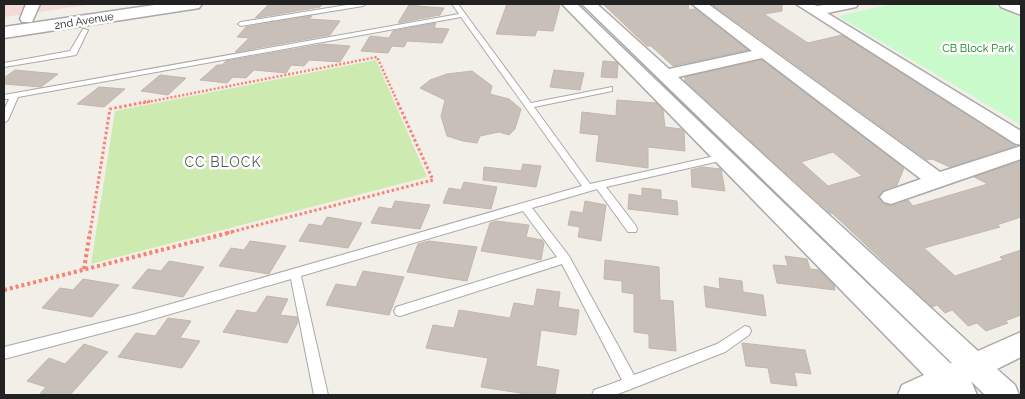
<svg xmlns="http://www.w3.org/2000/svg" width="1025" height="399" font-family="Raleway,sans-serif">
<rect width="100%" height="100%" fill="#f2efe9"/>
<path fill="#f2dad9" d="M4 4H94L4 17Z"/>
<path fill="#cdebb0" d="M376 60 427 177 91 264 115 111Z"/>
<path fill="#c8facc" d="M893 4H991L1021 18V125L838 16Z"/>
<path fill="#c7bfb8" stroke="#c4b6ab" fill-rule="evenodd" d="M269 4H323L320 7 255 18Z
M507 4H560V5L553 31 537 30 535 36 496 34Z
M603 4H688L689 10 695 9 748 50 673 66 651 46H647Z
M722 4H782V11L764 14 808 43 842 35 1016 146 950 167 932 159 927 160 713 5Z
M409 5 429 7 444 8 440 15 398 23Z
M312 16 309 19 340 21 330 35 235 52 249 38 237 37 246 27Z
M436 23 434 28 449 29 442 43 407 41 404 47 392 46 388 53 361 51 370 36 389 38 393 31Z
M323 44 350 46 340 62 309 60 304 66 291 65 286 73 254 70 246 78 233 77 227 83 200 80 217 65H222L226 61Z
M762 60 904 168 897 185 883 190 879 196 883 204 892 206 908 200 913 206 988 184 974 177 1021 161V217L997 225 1000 227 924 248 955 276 1003 260 1000 257 1021 250V315L1005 321 1008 323 986 331 977 323 968 326 952 310 945 313 937 305 932 307 832 213H830L684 80 686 79 684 77ZM833 152 862 176 828 186 801 162Z
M603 61 616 62 618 64 617 78 601 77Z
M15 70 58 74 41 87 4 84V78Z
M554 70 584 73 580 90 550 87Z
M472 71 492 86 490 94 509 99 521 109 515 129 509 135 499 132 480 136 477 143 463 141 447 136 441 116 445 100 420 88 430 80 447 74Z
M160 75 186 78 168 95 141 91Z
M99 87 125 89 104 107 77 104Z
M617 100 656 103 663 110 665 127 681 129 684 132 685 151 648 147V168L596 161 599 135 580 133 582 112 616 116Z
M523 164 541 166 536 187 483 180 484 167 521 171Z
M702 167 721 169 725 191 692 187 691 170Z
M464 182 497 187 491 209 443 203 449 188 461 190Z
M642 188 661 190V199L677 201 678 215 628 209 629 194 642 196Z
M395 201 430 205 420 229 371 223 379 207 392 209Z
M585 201 606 205 601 241 578 237 580 227 568 225 571 211 583 213Z
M327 217 362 223 348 248 299 241 309 224 322 226Z
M496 221 529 225 526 237 542 240 544 243 541 260 481 251 490 223Z
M250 241 286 246 269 274 219 266 231 248 244 250Z
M429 241 477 247 467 281 407 272 418 244Z
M785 256 807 259 810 269 819 270 834 285 835 290 777 283 773 265 788 266Z
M605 260 659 267 660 300 673 301 676 351 649 348V334L634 332V294L622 292V281L604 279Z
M169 261 204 267 183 297 132 288 148 269 161 271Z
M363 271 404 277 389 315 326 305 336 284 356 287Z
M719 278 742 281 743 292 763 295 766 316 706 307 704 286 720 289Z
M83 279 119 285 92 317 42 308 60 288 73 290Z
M537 289 560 292 558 307 579 310 576 335 541 330 536 366 559 370 555 395H533L481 387 488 358 426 348 433 325 454 328 459 310 510 318 514 303 534 306Z
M267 296 288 299 280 315 297 317 298 322 287 343 223 332 237 310 256 313Z
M168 318 191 321 180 338 200 341 182 368 118 357 136 333 155 336Z
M742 343 805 350 811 374 794 372 797 386 771 383 768 368 746 366Z
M84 344 108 352 70 395H39L46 387 27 381 49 358 65 364Z"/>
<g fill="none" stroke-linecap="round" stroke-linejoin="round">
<g stroke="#a9a9a9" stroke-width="2">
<path id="service" d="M353 4H366L363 6 241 26 238 24 241 22Z
M452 4H458L531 103 612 87V91L534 107 590 184 724 154 729 157 724 160 606 187 636 226 637 229 636 232H628L597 189 532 208 569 256 634 375 717 344 745 326 749 327 751 331 749 335 725 352 631 389 615 395H592L594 390 622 380 562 264 400 316 396 315 394 311 396 307 557 257 523 211 301 276 328 395H314L291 279 136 324 4 359V347L136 314 582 186 461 17 18 97 8 120 4 123V110L9 99H4V95L459 14Z
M83 29 88 30 76 55 4 67V63L70 51Z"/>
</g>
<g stroke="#a9a9a9" stroke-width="3">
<path id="minor" d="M26 4H40L32 22H22L20 19Z
M562 4H577L950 363H952L582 4H597L669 69 752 51 692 4H708L940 172 1021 146V159L891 204 884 202 880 197 884 192 921 179 762 58 678 77 978 351 1021 332V357L997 369 1015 385 1019 395H985L971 381 977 395H898L902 385 924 375Z
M796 4H812L817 6 831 4H858L856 7 827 13 1021 131V145L1014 143Z
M999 4H1017L1021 6V15L1001 7Z"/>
</g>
<g stroke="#a9a9a9" stroke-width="3">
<path id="tertiary" d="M161 4H202L199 8 193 9 4 38V27Z"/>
</g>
<path stroke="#fa8072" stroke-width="2.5" stroke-dasharray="2 2" stroke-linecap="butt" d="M143 103 377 57 398 103"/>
<path stroke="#fa8072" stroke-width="3" stroke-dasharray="2.5 2.5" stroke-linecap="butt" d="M90 233 110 109 150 101
M227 233 433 180 397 101"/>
<path stroke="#fa8072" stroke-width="4" stroke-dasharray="3 3" stroke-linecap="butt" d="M84 269 90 232
M4 290 232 232"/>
<use href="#service" fill="#fff" fill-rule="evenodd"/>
<use href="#minor" fill="#fff" fill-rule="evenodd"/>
<use href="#tertiary" fill="#fff" fill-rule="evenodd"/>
</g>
<g text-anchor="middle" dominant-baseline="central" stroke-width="5" stroke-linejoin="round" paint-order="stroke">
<g font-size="11" fill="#222" stroke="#fff">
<text transform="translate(84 21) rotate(-9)">2nd Avenue</text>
</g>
<g font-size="11" fill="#0c8416" stroke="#fff">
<text x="978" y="48">CB Block Park</text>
</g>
<g font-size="14" letter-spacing="1" fill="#555" stroke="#fff">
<text x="223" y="162">CC BLOCK</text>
</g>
</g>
<rect width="1025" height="399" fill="none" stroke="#222222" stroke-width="10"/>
</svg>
